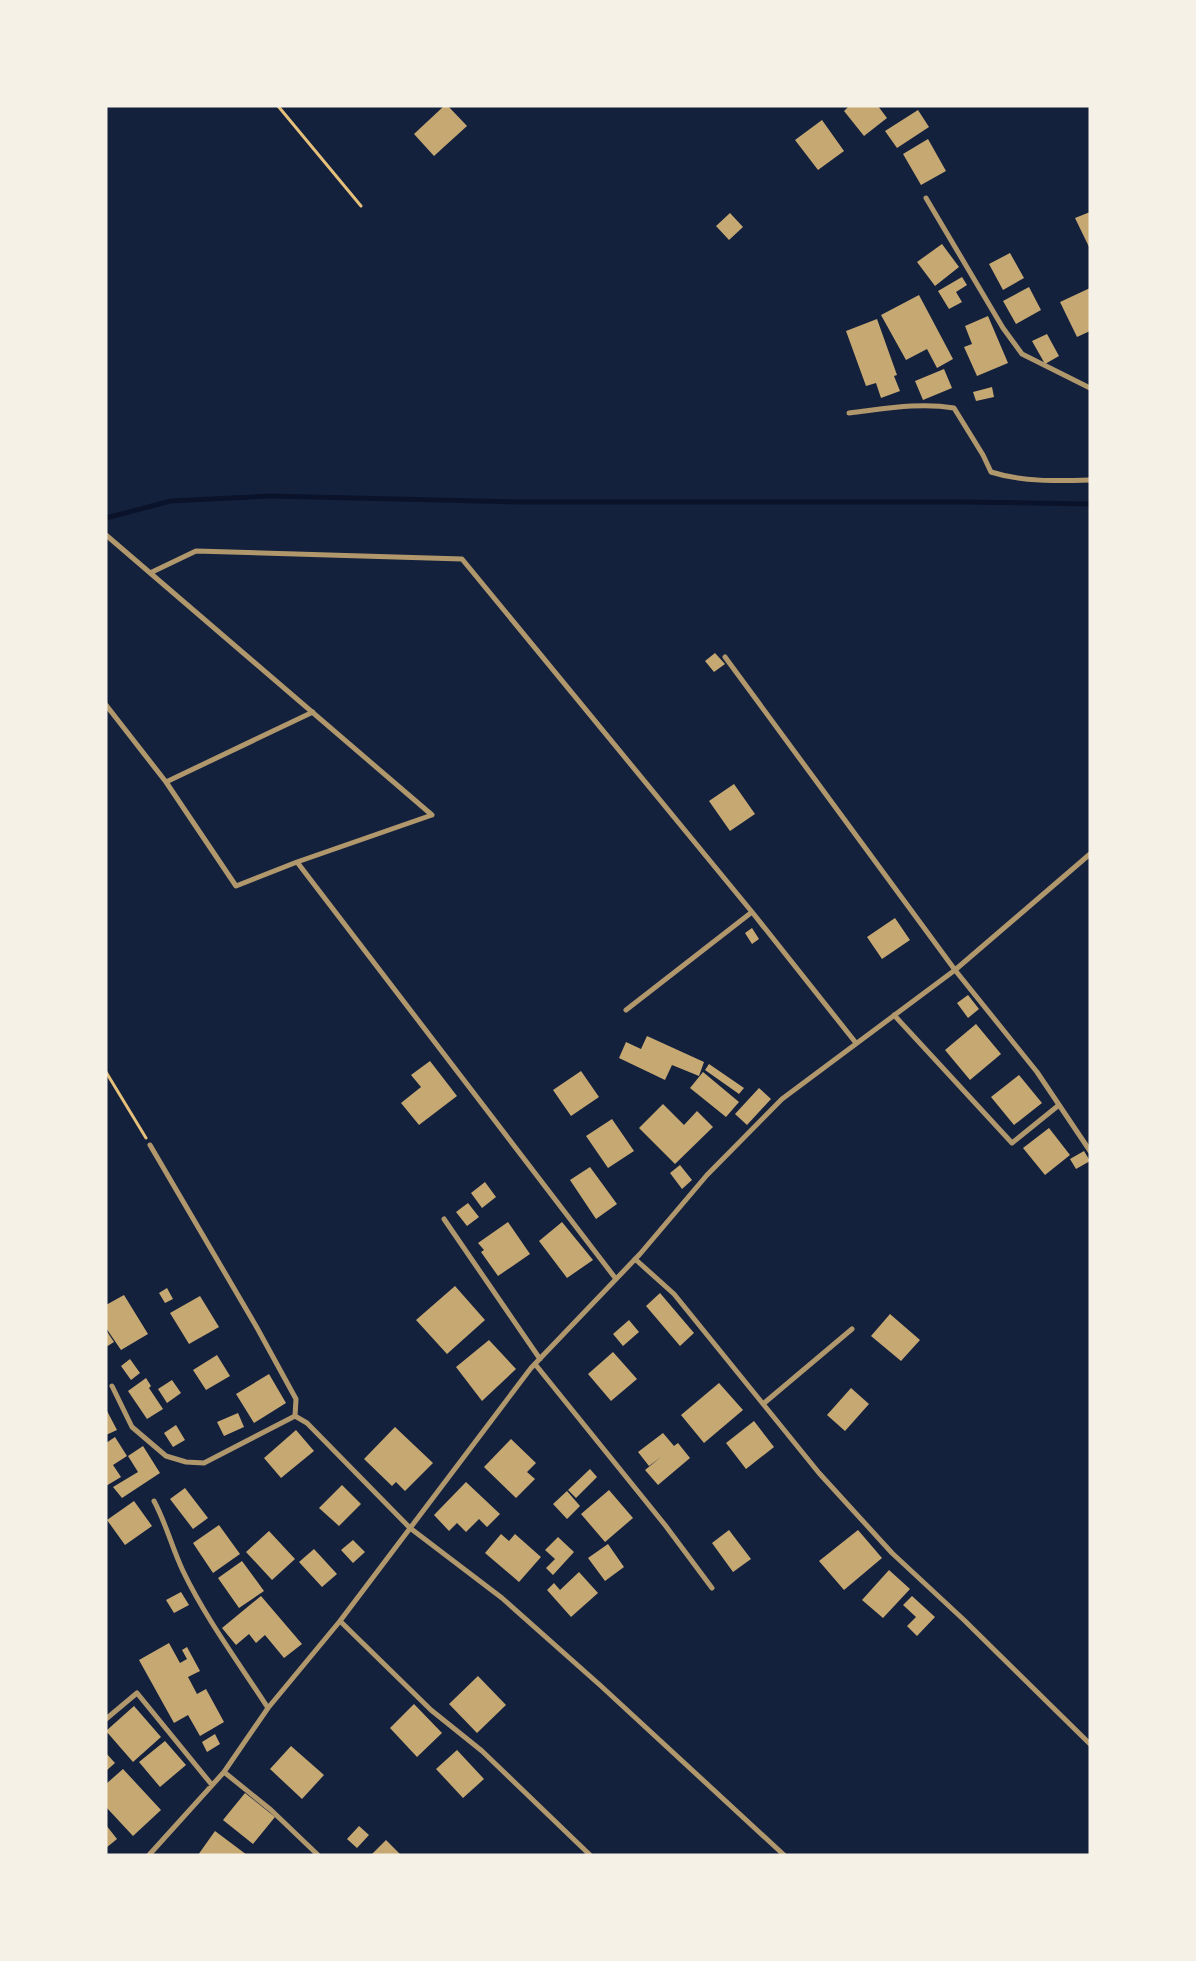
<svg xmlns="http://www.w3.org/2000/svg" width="1196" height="1961" font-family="'Open Sans',sans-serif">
<rect width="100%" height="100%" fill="#14213d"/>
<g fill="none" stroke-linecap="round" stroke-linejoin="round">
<path stroke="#0b132b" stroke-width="5" d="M106 518 171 501 271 496 517 502H964L1090 504"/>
</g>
<path fill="#c6a872" d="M444 106H448L467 126 434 156 414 134Z
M849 106H878L887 118 864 136 844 111Z
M918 110 929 127 897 148 885 131Z
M822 120 844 151 818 170 795 140Z
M928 139 946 171 921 185 903 154Z
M1090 212V249L1075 218Z
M730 213 743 227 729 240 716 226Z
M942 244 959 267 935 286 917 262Z
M1010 253 1024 278 1003 290 989 264Z
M962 277 967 285 956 292 962 302 949 309 938 291Z
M1029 287 1041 310 1016 324 1003 301Z
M1090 288V331L1077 337 1060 302Z
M919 295 953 359 937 368 927 349 906 360 881 315Z
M988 316 1008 363 977 376 964 347 972 344 965 326Z
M877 319 897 375 894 376 900 391 881 398 876 383 866 386 846 331Z
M1047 334 1059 356 1045 364 1032 341Z
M944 369 952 388 923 400 915 381Z
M992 387 994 397 976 401 973 392Z
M715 653 725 664 714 672 705 661Z
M734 784 755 814 730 831 709 801Z
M895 918 910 940 882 959 867 937Z
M752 928 759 939 752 944 745 933Z
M968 995 979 1009 968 1018 957 1003Z
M976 1024 1001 1054 970 1080 945 1050Z
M647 1036 704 1062 699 1076 672 1065 665 1080 619 1058 626 1042 641 1049Z
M430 1061 457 1096 419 1125 401 1103 421 1087 411 1075Z
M709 1064 744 1088 739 1094 705 1070Z
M581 1071 599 1097 571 1116 553 1090Z
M703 1072 739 1102 726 1117 690 1088Z
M1019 1075 1042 1103 1014 1125 991 1097Z
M759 1088 771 1099 747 1125 735 1114Z
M663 1104 684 1125 697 1111 713 1127 675 1164 639 1128Z
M612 1119 634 1151 608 1168 586 1136Z
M1049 1128 1070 1155 1045 1175 1023 1148Z
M1084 1151 1090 1161 1076 1169 1070 1159Z
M680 1165 692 1180 682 1189 670 1173Z
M590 1167 617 1204 596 1219 570 1180Z
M485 1182 496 1197 482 1208 471 1193Z
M468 1203 479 1217 467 1226 456 1212Z
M508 1222 530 1254 498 1276 481 1252 484 1250 478 1243Z
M562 1222 593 1260 567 1278 539 1241Z
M455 1286 485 1320 447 1354 416 1320Z
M167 1288 173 1299 165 1303 159 1293Z
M660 1293 694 1333 680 1346 646 1306Z
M124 1295 148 1334 121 1350 106 1328V1305Z
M200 1296 219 1327 189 1344 170 1313Z
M890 1314 920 1340 901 1361 871 1336Z
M629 1320 639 1332 623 1346 613 1334Z
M106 1330 114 1342 106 1347Z
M489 1340 516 1369 482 1401 456 1367Z
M613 1352 637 1379 611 1401 588 1374Z
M217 1355 230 1376 206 1390 193 1370Z
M130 1359 140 1373 131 1380 121 1366Z
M269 1374 286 1403 254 1423 236 1394Z
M146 1378 151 1386 149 1388 163 1409 147 1419 128 1391Z
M172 1380 181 1393 167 1403 158 1389Z
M719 1383 743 1410 704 1443 681 1415Z
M851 1388 869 1404 845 1431 827 1415Z
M106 1409 117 1430 106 1435Z
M238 1413 244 1427 224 1436 217 1422Z
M754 1421 774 1447 746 1469 726 1443Z
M176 1425 185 1440 173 1447 164 1433Z
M395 1427 433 1463 405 1491 396 1482 392 1486 364 1459Z
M296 1430 314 1451 281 1478 264 1458Z
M663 1433 674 1446 678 1443 690 1458 658 1485 645 1470 661 1457 649 1466 638 1452Z
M115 1437 127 1456 113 1465 121 1477 106 1486V1443Z
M511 1439 536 1463 527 1472 535 1479 516 1498 484 1467Z
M143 1446 160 1473 122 1498 113 1487 138 1472 128 1456Z
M590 1469 597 1477 576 1498 568 1490Z
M466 1482 500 1514 487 1527 479 1519 466 1532 457 1523 449 1531 434 1515Z
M342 1485 361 1504 339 1526 319 1508Z
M185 1488 208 1518 193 1529 170 1499Z
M609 1490 633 1518 605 1542 581 1514Z
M567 1491 580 1506 567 1519 553 1504Z
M134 1501 152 1526 125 1545 107 1520Z
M219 1525 240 1554 213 1573 193 1543Z
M729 1530 751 1559 733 1572 712 1543Z
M858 1530 882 1558 844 1590 819 1561Z
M269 1531 295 1559 272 1580 246 1552Z
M501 1534 509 1541 515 1534 541 1557 519 1582 485 1553Z
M558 1537 574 1552 553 1575 546 1568 555 1559 545 1550Z
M353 1540 365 1552 353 1563 341 1550Z
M608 1544 624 1567 605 1581 588 1558Z
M314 1549 337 1574 322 1587 299 1562Z
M242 1561 264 1591 239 1608 218 1578Z
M889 1570 910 1589 883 1618 862 1600Z
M579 1572 598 1593 571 1617 547 1590 554 1583 560 1590Z
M181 1592 189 1605 174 1613 166 1600Z
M261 1596 302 1644 284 1658 265 1635 256 1643 249 1634 236 1645 222 1628Z
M912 1596 935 1617 917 1636 907 1626 916 1617 903 1605Z
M169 1643 180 1663 187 1659 182 1650 187 1647 200 1671 188 1677 197 1694 206 1689 224 1722 200 1736 188 1715 174 1723 139 1660Z
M478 1676 506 1705 477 1733 449 1704Z
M414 1704 442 1733 417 1757 390 1728Z
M134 1706 161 1737 133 1762 106 1731Z
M215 1734 220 1744 207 1752 202 1742Z
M165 1741 186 1765 160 1787 139 1762Z
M291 1746 324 1775 302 1799 270 1769Z
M457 1750 484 1779 463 1798 436 1769Z
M106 1753 115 1763 106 1771Z
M123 1769 161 1810 133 1836 106 1807V1784Z
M245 1793 275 1817 253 1844 223 1820Z
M106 1825 117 1839 106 1848Z
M359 1826 369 1835 357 1848 347 1839Z
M215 1831 247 1855H198Z
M386 1840 401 1855H371Z"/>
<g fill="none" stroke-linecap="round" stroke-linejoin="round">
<path stroke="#e5c07b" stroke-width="3" d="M278 106 361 206
M106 1072 146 1138"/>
<path stroke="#b1986c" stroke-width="5" d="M926 198 1003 328 1022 354 1090 388
M849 413C884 409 919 402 954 408L983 455 991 472C1022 482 1057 481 1090 480
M106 535 432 815 297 862 616 1279
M150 573 196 551 462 559 752 912 856 1043
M725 657 955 970 1037 1072 1090 1151
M106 705 166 782 313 712
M166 782 236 886 297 862
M626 1010 752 912
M894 1015 1012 1143 1059 1105
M150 1145 256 1326 296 1399 295 1416
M444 1219 540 1359
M635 1259 674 1294 819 1473 892 1553 964 1620 1090 1744
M535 1364 665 1525 712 1588
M112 1386 132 1427 166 1456 186 1462 204 1463 295 1416 307 1423 410 1528 502 1598 601 1686 784 1855
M763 1404 852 1329
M154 1501C166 1523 172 1548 183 1571 206 1619 239 1663 268 1708
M340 1621 431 1710 482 1751 590 1855
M106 1719 137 1693 212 1785
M224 1772 271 1810 318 1855
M149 1855 224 1772 268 1708 340 1621 531 1368 640 1254 707 1175 782 1099 955 970 1090 854"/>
</g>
<rect width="1196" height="1961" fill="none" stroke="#f6f1e7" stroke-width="215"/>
</svg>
